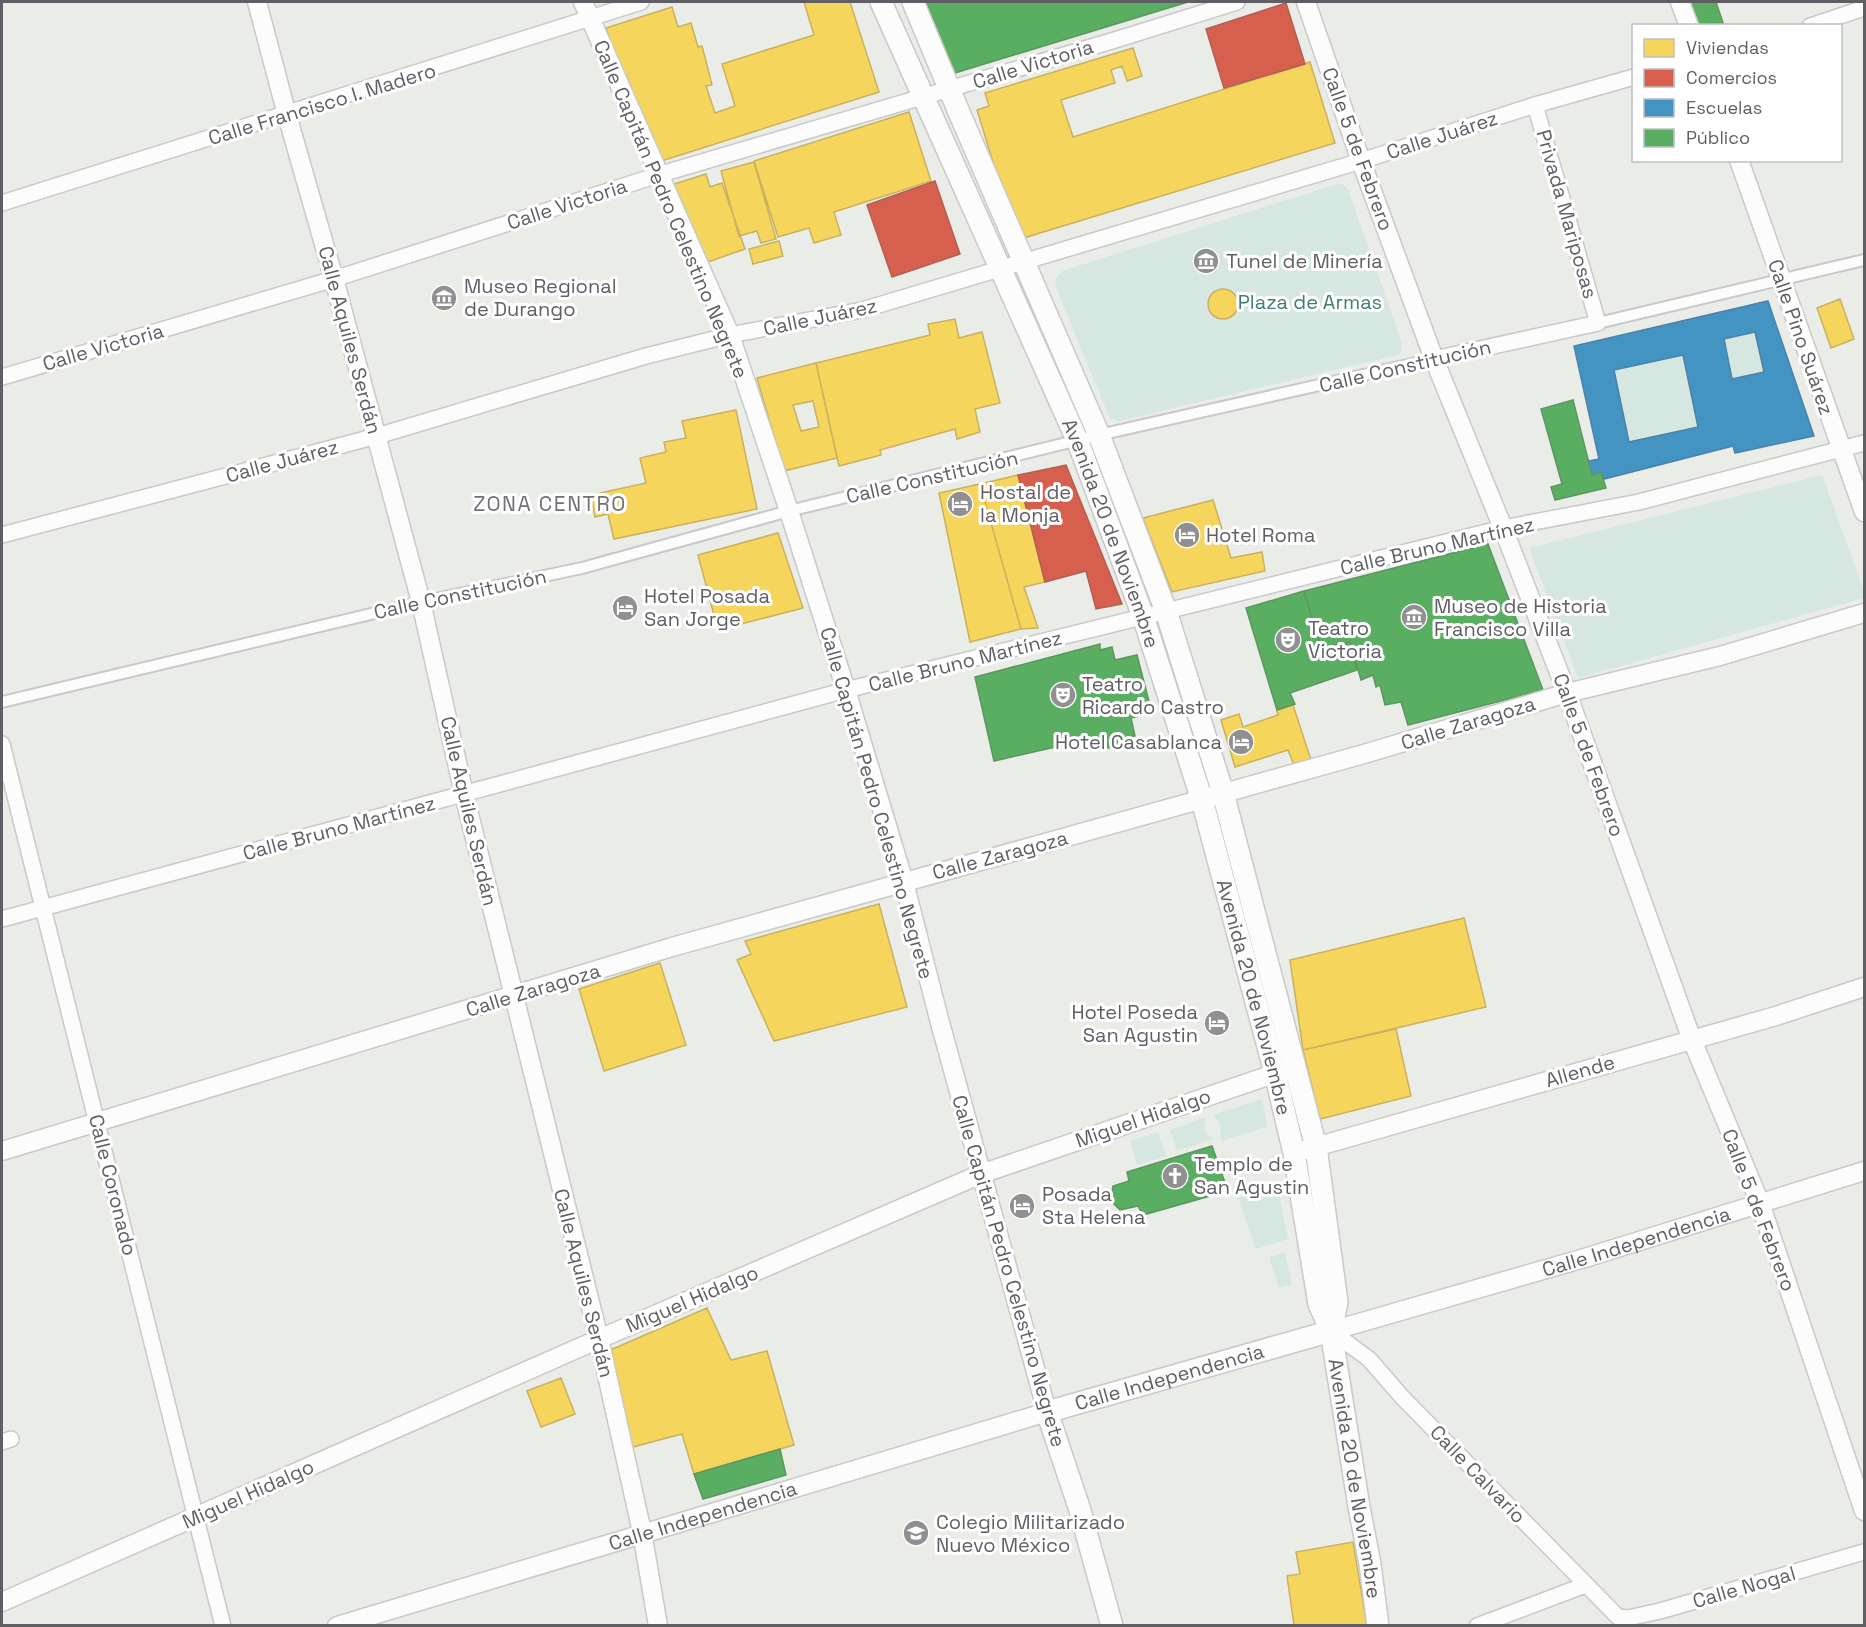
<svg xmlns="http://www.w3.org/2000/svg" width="1866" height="1627" font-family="'Space Grotesk',sans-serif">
<rect width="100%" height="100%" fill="#eaece8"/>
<path fill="#d6e7e2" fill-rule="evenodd" d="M1337 184H1342L1348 189 1402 343 1401 352 1398 355 1119 421 1110 419 1055 285 1056 279 1062 271ZM1222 289C1236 291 1241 304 1233 315L1223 319 1212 315 1208 304 1212 294Z
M1755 332 1764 372 1732 379 1724 339Z
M1683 355 1698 427 1629 442 1614 370Z
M1822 475 1864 591V598L1578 678 1529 548Z
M1262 1099 1267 1127 1221 1141 1220 1124 1213 1115Z
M1206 1117 1204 1130 1213 1139 1177 1151 1170 1130Z
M1158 1132 1166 1156 1137 1165 1130 1141Z
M1277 1186 1288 1239 1256 1249 1238 1198Z
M1285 1252 1292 1285 1279 1288 1269 1257Z"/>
<path fill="#f6d55c" stroke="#c9b15f" stroke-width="1.5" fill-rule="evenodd" d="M804 2H850L879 92 655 163 627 76 622 78 606 28 672 7 678 27 691 23 698 47 702 46 712 85 706 86 715 113 735 106 722 64 814 35Z
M1133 48 1142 76 1127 81 1122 66 1111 70 1115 83 1061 100 1073 137 1310 62 1335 143 1017 240 977 110 989 106 985 93Z
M909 112 931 181 834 212 841 235 814 243 809 228 778 237 754 161Z
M754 162 776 239 761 243 757 231 739 236 721 171Z
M706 174 710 187 722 183 745 249 702 264 671 185Z
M779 241 783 256 753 264 749 249Z
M1208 304a15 15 0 1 1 30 0a15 15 0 1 1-30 0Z
M1840 299 1854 339 1831 348 1817 308Z
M955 319 959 338 982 332 1000 403 975 409 980 432 957 439 955 429 880 450 881 455 839 466 816 363 930 335 928 324Z
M816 363 837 458 784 471 757 378ZM813 401 819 427 801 431 793 405Z
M736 410 757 509 614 539 608 514 595 517 591 495 646 483 640 458 666 452 664 442 686 438 682 421Z
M1018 475 1045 582 1024 587 1038 628 1021 629 980 484Z
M980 484 1021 629 970 642 939 493Z
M1213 500 1231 558 1262 552 1265 571 1172 592 1143 518Z
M778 533 803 608 718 630 698 555Z
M1293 705 1311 760 1294 765 1288 750 1235 767 1221 720 1239 714 1243 727 1278 715 1277 710Z
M879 904 907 1007 774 1041 737 960 751 954 745 941Z
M1464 918 1486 1007 1303 1050 1290 960Z
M660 963 686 1045 604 1071 579 989Z
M1396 1029 1411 1096 1320 1119 1303 1050Z
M707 1308 731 1360 767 1351 794 1445 694 1474 682 1434 629 1448 608 1351Z
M561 1378 575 1414 541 1427 527 1391Z
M1353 1542 1367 1626 1294 1625 1287 1576 1300 1574 1296 1552Z"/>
<path fill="#d6604d" stroke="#b35f54" stroke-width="1.5" d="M1286 3 1305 64 1224 88 1206 29Z
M935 181 960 254 892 277 867 205Z
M1066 465 1122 604 1096 609 1086 571 1045 582 1018 475Z"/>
<path fill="#4393c3" stroke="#4c83a7" stroke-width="1.5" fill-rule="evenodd" d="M1768 301 1814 436 1735 453 1733 446 1604 479 1601 472 1592 475 1588 461 1599 459 1574 346ZM1755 332 1764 372 1732 379 1724 339ZM1683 355 1698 427 1629 442 1614 370Z"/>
<path fill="#5aae61" stroke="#5c9662" stroke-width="1.5" d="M923 2H1188L945 76Z
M1690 2H1716L1724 26H1699Z
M1573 400 1592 475 1601 472 1606 488 1555 500 1551 487 1562 484 1541 409Z
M1488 544 1543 690 1408 725 1401 702 1385 705 1380 685 1376 687 1373 675 1361 680 1350 642 1321 648 1304 591Z
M1304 591 1321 648 1350 642 1357 670 1290 693 1295 704 1277 710 1246 608Z
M1100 644V650L1112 647 1115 660 1137 655 1152 713 1131 718 1135 736 1125 738 1127 745 1108 748 1104 736 994 761 975 677Z
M1212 1146 1228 1191 1143 1215 1138 1206 1120 1210 1114 1204 1111 1197 1113 1186 1129 1181 1127 1172Z
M780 1449 786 1475 703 1499 694 1474Z"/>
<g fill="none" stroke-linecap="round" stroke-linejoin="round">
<g stroke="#c9c9ca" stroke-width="14">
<path id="pedestrian" d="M1598 323 1864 260
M2 702 421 602 582 568 789 511 1099 435 1434 359"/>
</g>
<g stroke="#c9c9ca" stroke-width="18">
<path id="minor" d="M1810 26 1864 8
M2 203 641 2
M1434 359 1598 323 1535 105
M2 377 334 279 658 175 1115 40 1237 2
M2 535 377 436 646 356 730 335 862 310 1361 161 1535 105 1634 77
M2 744 223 1626
M2 919 846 690 1503 528 1639 502 1864 443
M1331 1331 1369 1359 1402 1397 1618 1617 1628 1618 1660 1611 1864 1552
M2 1442 11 1439
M1477 1626 1585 1585"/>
</g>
<g stroke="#c9c9ca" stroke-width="21">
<g id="tertiary">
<path d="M257 2 287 115 334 279 421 602 464 794 599 1339 642 1532 658 1626"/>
<path d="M1306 2 1361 161 1434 359 1503 528 1567 693 1692 1040 1760 1203 1864 1511"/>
<path d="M1680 2 1689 26"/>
<path d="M1739 160 1864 512"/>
<path d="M2 1151 672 947 1364 754 1567 693 1720 656 1864 613"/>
<path d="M1294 1153 1776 1016 1864 987"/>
<path id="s1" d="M1331 1331 1588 1257 1864 1171"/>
<path d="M2 1602 599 1339 981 1174 1288 1069"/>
<path id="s2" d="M337 1626 1047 1412 939 1019 904 882 846 690 789 511 730 335 583 2"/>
</g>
</g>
<g stroke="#c9c9ca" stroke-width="24">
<g id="secondary">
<path id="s3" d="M881 2 1078 442 1143 616 1202 800 1275 1073 1294 1153 1319 1304 1331 1331 1359 1507 1370 1564 1378 1626"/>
<path d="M913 2 961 117 1099 435 1166 611 1223 793 1316 1147 1337 1302 1331 1331"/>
<path id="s4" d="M1112 1626 1079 1507 1047 1412 1331 1331"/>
</g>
</g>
<use href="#pedestrian" stroke="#fcfcfc" stroke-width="10"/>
<use href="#minor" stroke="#fcfcfc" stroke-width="15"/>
<use href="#tertiary" stroke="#fcfcfc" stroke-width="18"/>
<use href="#secondary" stroke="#fcfcfc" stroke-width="21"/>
</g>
<defs>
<g id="museum-disc" transform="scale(1.35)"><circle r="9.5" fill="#909093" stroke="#fff"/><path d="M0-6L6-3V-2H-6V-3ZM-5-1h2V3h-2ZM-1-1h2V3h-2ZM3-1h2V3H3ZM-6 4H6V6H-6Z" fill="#fff"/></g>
<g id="hotel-disc" transform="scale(1.35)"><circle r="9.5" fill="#909093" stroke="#fff"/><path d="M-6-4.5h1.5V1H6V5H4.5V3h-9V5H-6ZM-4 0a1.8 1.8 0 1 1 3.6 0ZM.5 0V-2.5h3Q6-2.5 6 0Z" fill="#fff"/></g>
<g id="theatre-disc" transform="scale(1.35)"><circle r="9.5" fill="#909093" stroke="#fff"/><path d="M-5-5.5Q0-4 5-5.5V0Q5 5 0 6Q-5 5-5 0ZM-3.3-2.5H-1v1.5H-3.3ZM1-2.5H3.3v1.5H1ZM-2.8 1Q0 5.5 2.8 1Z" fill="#fff"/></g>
<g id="church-disc" transform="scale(1.35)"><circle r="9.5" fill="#909093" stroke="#fff"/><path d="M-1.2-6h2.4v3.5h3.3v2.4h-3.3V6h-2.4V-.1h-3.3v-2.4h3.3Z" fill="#fff"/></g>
<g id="school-disc" transform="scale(1.35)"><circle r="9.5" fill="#909093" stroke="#fff"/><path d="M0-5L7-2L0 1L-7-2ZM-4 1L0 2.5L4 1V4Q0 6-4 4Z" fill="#fff"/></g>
</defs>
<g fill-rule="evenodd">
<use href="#museum-disc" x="1206" y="261"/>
<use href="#museum-disc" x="444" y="298"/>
<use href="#hotel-disc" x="960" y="504"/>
<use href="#hotel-disc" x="1187" y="535"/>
<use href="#hotel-disc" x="625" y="608"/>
<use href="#museum-disc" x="1414" y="617"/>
<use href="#theatre-disc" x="1288" y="640"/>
<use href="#theatre-disc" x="1063" y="695"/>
<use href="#hotel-disc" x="1241" y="742"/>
<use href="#hotel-disc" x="1217" y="1023"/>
<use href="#church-disc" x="1175" y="1176"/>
<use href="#hotel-disc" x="1022" y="1206"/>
<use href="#school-disc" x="916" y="1533"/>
</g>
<g text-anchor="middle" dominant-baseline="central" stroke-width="6" stroke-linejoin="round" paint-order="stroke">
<g font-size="20" fill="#605e65" stroke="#fff">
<text transform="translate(1033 64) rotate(-17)">Calle Victoria</text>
<text transform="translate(322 104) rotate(-17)">Calle Francisco I. Madero</text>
<text transform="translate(1442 135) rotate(-18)">Calle Juárez</text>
<text transform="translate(1358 149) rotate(70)">Calle 5 de Febrero</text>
<text transform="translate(567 204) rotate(-18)">Calle Victoria</text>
<text transform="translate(671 209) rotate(67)">Calle Capitán Pedro Celestino Negrete</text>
<text transform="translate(1567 214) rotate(74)">Privada Mariposas</text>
<text transform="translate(820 317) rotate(-12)">Calle Juárez</text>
<text transform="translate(1801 337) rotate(71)">Calle Pino Suárez</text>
<text transform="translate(350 340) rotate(75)">Calle Aquiles Serdán</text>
<text transform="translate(103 347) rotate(-16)">Calle Victoria</text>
<text transform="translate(1405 366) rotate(-13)">Calle Constitución</text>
<text transform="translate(282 461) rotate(-15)">Calle Juárez</text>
<text transform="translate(932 477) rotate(-13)">Calle Constitución</text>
<text stroke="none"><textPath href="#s3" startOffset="579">Avenida 20 de Noviembre</textPath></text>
<text transform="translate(1437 546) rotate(-13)">Calle Bruno Martínez</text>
<text transform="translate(460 594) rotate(-12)">Calle Constitución</text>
<text transform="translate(965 661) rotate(-14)">Calle Bruno Martínez</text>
<text transform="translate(1468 723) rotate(-17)">Calle Zaragoza</text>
<text transform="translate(1589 755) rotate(70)">Calle 5 de Febrero</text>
<text transform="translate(877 803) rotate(74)">Calle Capitán Pedro Celestino Negrete</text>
<text transform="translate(469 811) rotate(77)">Calle Aquiles Serdán</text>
<text transform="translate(339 828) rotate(-15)">Calle Bruno Martínez</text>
<text transform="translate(1000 855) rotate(-15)">Calle Zaragoza</text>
<text transform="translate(533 990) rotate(-17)">Calle Zaragoza</text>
<text stroke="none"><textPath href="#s3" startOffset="1065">Avenida 20 de Noviembre</textPath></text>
<text transform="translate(1580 1071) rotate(-16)">Allende</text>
<text transform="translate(1143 1118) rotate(-19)">Miguel Hidalgo</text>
<text transform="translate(113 1185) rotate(76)">Calle Coronado</text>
<text transform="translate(1759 1210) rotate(69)">Calle 5 de Febrero</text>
<text stroke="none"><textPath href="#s1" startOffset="318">Calle Independencia</textPath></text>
<text transform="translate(1009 1271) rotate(74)">Calle Capitán Pedro Celestino Negrete</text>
<text transform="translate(584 1283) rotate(76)">Calle Aquiles Serdán</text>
<text transform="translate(692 1299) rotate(-23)">Miguel Hidalgo</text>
<text stroke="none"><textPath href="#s4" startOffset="351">Calle Independencia</textPath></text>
<text transform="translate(1478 1474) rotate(46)">Calle Calvario</text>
<text stroke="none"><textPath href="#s3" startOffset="1558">Avenida 20 de Noviembre</textPath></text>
<text transform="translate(248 1494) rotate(-24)">Miguel Hidalgo</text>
<text stroke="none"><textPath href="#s2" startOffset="382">Calle Independencia</textPath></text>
<text transform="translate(1744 1587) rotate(-16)">Calle Nogal</text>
</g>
<g font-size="20" fill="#605e65" stroke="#fff" text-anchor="start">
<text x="1226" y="261">Tunel de Minería</text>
<text x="464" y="286">Museo Regional<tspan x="464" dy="23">de Durango</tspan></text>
<text x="980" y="492">Hostal de<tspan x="980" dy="23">la Monja</tspan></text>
<text x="1206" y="535">Hotel Roma</text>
<text x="644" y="596">Hotel Posada<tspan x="644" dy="23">San Jorge</tspan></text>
<text x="1434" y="606">Museo de Historia<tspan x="1434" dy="23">Francisco Villa</tspan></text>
<text x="1308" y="628">Teatro<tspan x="1308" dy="23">Victoria</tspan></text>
<text x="1082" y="684">Teatro<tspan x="1082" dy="23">Ricardo Castro</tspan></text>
<text x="1222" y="742" text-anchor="end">Hotel Casablanca</text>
<text x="1198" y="1012" text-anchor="end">Hotel Poseda<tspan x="1198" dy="23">San Agustin</tspan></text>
<text x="1194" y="1164">Templo de<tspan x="1194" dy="23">San Agustin</tspan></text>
<text x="1042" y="1194">Posada<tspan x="1042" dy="23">Sta Helena</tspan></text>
<text x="936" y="1522">Colegio Militarizado<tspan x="936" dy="23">Nuevo México</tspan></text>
</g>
<g font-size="20" fill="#3e7c74" stroke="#fff">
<text x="1310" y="302">Plaza de Armas</text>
</g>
<g font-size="21" letter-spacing="1.5" fill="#716f77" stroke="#fff">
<text x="550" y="503">ZONA CENTRO</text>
</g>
</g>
<rect width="1866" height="1627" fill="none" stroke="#605e65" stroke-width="6"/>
<rect x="1632" y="24" width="210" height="138" fill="#ffffff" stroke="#bfbfc1" stroke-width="1.5"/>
<rect x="1644" y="39" width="30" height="18" fill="#f6d55c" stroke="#bfbfc1" stroke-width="1.5"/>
<text x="1686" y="54" font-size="18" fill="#605e65">Viviendas</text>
<rect x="1644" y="69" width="30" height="18" fill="#d6604d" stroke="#bfbfc1" stroke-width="1.5"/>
<text x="1686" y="84" font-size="18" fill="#605e65">Comercios</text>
<rect x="1644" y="99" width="30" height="18" fill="#4393c3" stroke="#bfbfc1" stroke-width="1.5"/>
<text x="1686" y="114" font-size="18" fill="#605e65">Escuelas</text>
<rect x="1644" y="129" width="30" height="18" fill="#5aae61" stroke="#bfbfc1" stroke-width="1.5"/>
<text x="1686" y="144" font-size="18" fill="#605e65">Público</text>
</svg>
